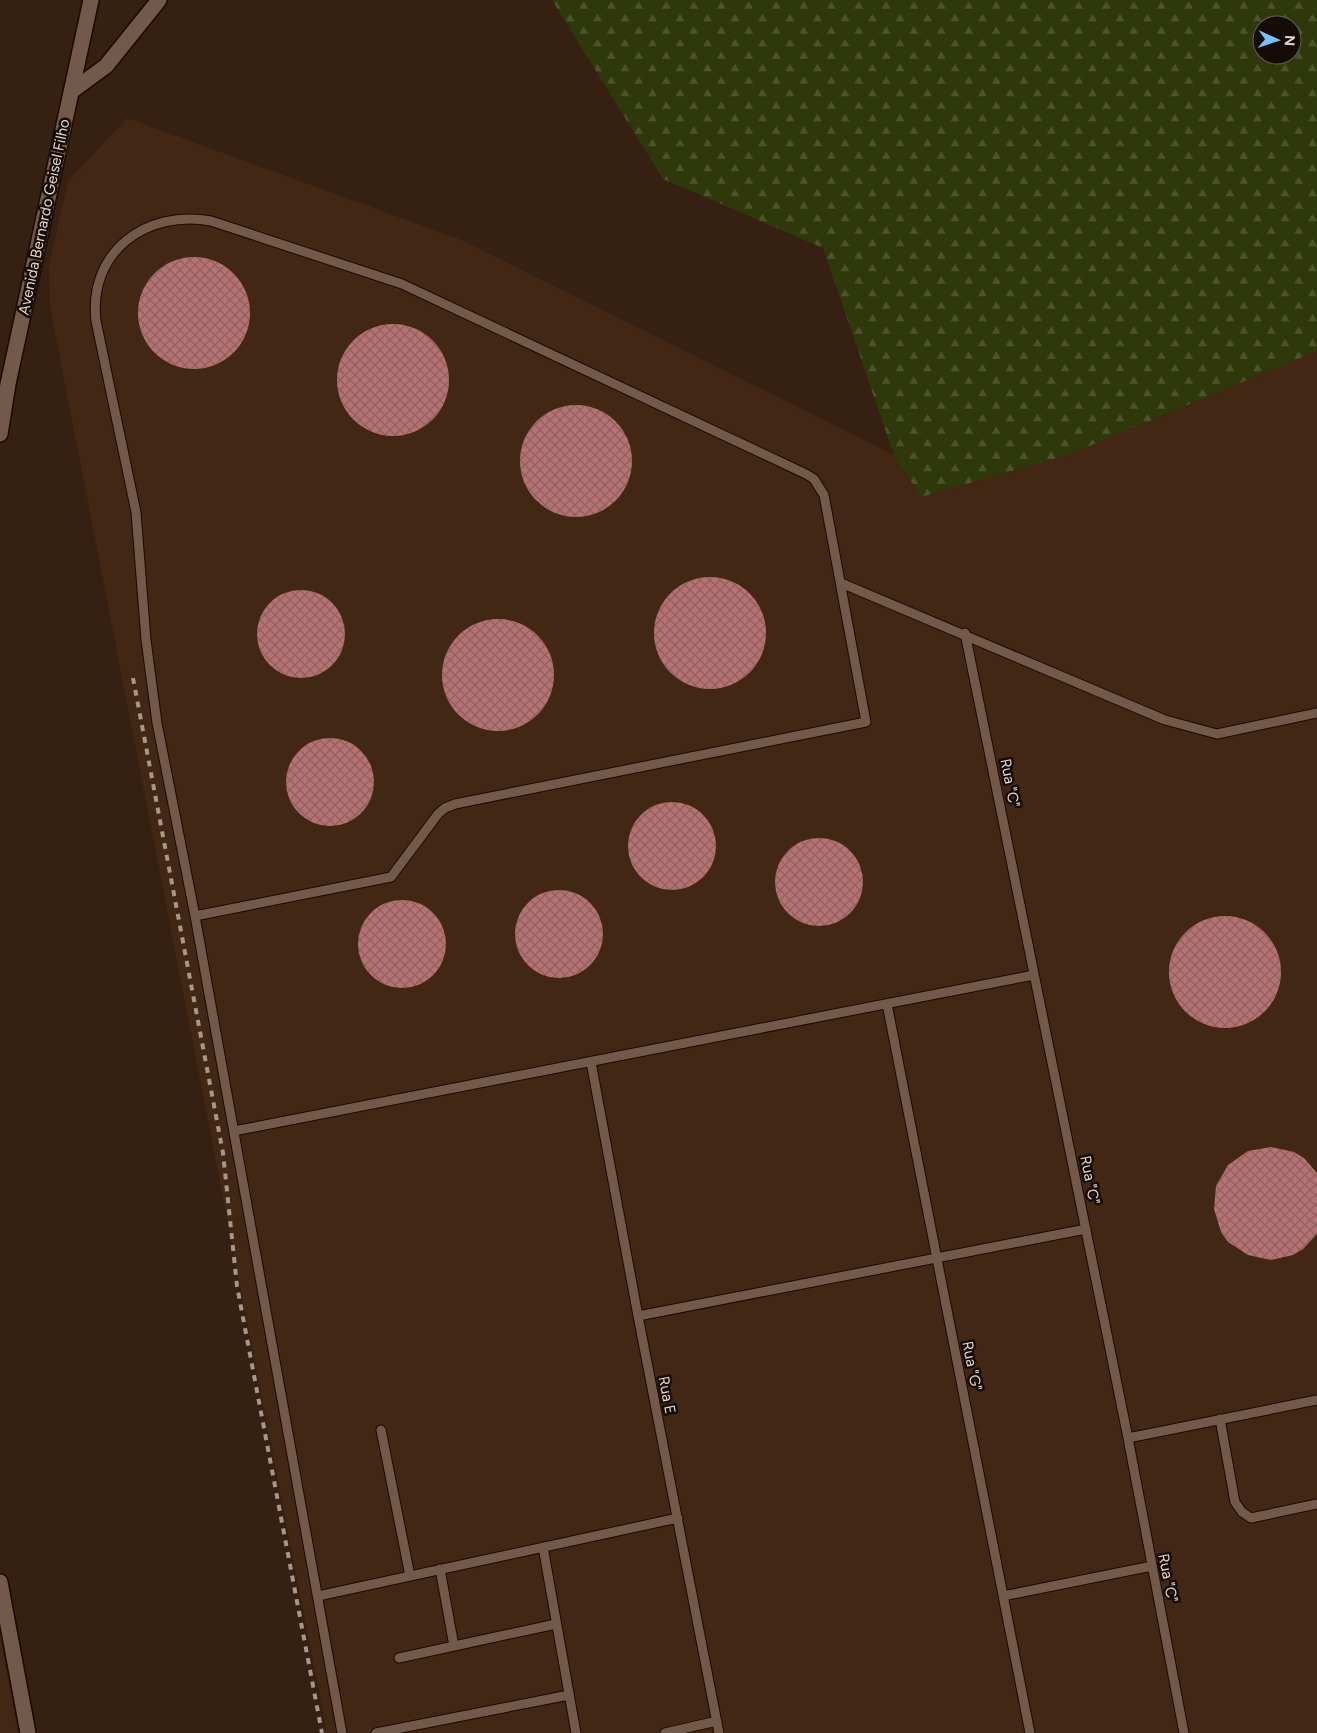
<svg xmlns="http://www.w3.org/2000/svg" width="1317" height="1733" font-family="Figtree,sans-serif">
<defs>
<pattern id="forest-firs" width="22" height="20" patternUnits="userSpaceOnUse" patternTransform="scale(1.25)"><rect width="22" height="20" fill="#2f380b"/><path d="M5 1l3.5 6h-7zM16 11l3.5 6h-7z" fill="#4d542d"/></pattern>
<pattern id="building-cross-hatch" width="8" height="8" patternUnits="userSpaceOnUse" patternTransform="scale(1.25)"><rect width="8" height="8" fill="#b67172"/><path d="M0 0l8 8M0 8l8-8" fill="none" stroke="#8e605f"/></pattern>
</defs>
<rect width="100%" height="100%" fill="#352012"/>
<path fill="#422715" d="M127 118 464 241 894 455 921 497 1068 455 1317 351V1733H327L50 307 49 265 68 181Z
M0 1635 18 1733H0Z"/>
<path fill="url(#forest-firs)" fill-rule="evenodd" d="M552 0H1317V351L1068 455 921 497 894 455 823 248 663 179ZM1262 25H1292V55H1262Z"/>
<path fill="url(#building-cross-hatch)" d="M138 313a56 56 0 1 1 112 0a56 56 0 1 1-112 0Z
M337 380a56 56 0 1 1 112 0a56 56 0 1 1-112 0Z
M520 461a56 56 0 1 1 112 0a56 56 0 1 1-112 0Z
M654 633a56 56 0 1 1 112 0a56 56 0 1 1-112 0Z
M257 634a44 44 0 1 1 88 0a44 44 0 1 1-88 0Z
M442 675a56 56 0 1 1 112 0a56 56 0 1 1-112 0Z
M286 782a44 44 0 1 1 88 0a44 44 0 1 1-88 0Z
M628 846a44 44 0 1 1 88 0a44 44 0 1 1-88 0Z
M775 882a44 44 0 1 1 88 0a44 44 0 1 1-88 0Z
M515 934a44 44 0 1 1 88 0a44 44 0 1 1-88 0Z
M358 944a44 44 0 1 1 88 0a44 44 0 1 1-88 0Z
M1169 972a56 56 0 1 1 112 0a56 56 0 1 1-112 0Z
M1271 1147 1294 1152 1304 1158 1317 1173V1234L1303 1249 1293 1255 1271 1260 1248 1255 1228 1242 1221 1232 1214 1209 1216 1186 1228 1165 1248 1151Z"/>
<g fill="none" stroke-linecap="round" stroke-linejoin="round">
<g stroke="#1c0901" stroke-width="11">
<path id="lane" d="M841 583 1165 720 1217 734 1317 713
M965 633 1128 1438 1184 1733
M195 916 391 877 438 814 445 808 455 804 866 722 824 495 814 479 806 474 402 284 211 221C146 209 88 252 96 321L136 512 146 640 157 723 195 916 342 1733
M887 1004 1030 1733
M591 1062 638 1316 719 1733
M234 1131 1034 975
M638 1316 1086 1229
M1220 1419 1235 1502 1242 1512 1251 1518 1317 1504
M381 1430 410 1576
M1128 1438 1317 1400
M543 1547 576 1733
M440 1569 454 1646
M318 1596 678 1518
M1003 1596 1152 1566
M399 1658 556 1624
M376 1733 569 1695
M665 1733 717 1721"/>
</g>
<g stroke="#1c0901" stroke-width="18">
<path id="street" d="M72 91 106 66 159 0
M0 434 8 384 91 0
M0 1582 28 1733"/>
</g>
<use href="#lane" stroke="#72594a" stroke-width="9"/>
<use href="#street" stroke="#72594a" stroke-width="15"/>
<path stroke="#a7968c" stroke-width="4" stroke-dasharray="6 6" stroke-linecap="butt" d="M133 678 223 1153 237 1286 322 1733"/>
</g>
<g text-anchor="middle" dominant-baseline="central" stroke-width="5" stroke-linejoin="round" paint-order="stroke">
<g font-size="15" fill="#e3d4cc" stroke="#160c07">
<text transform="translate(44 217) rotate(-78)">Avenida Bernardo Geisel Filho</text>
<text transform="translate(1010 783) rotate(79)">Rua "C"</text>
<text transform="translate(1090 1180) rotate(79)">Rua "C"</text>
<text transform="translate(972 1366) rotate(79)">Rua "G"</text>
<text transform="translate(667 1395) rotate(79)">Rua E</text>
<text transform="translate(1168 1578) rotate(79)">Rua "C"</text>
</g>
</g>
<g transform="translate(1277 40) rotate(93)"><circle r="24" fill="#160c07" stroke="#685c56"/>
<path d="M0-4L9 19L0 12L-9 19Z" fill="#79bff8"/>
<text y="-8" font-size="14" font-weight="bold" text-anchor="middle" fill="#e3d4cc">N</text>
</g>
</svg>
